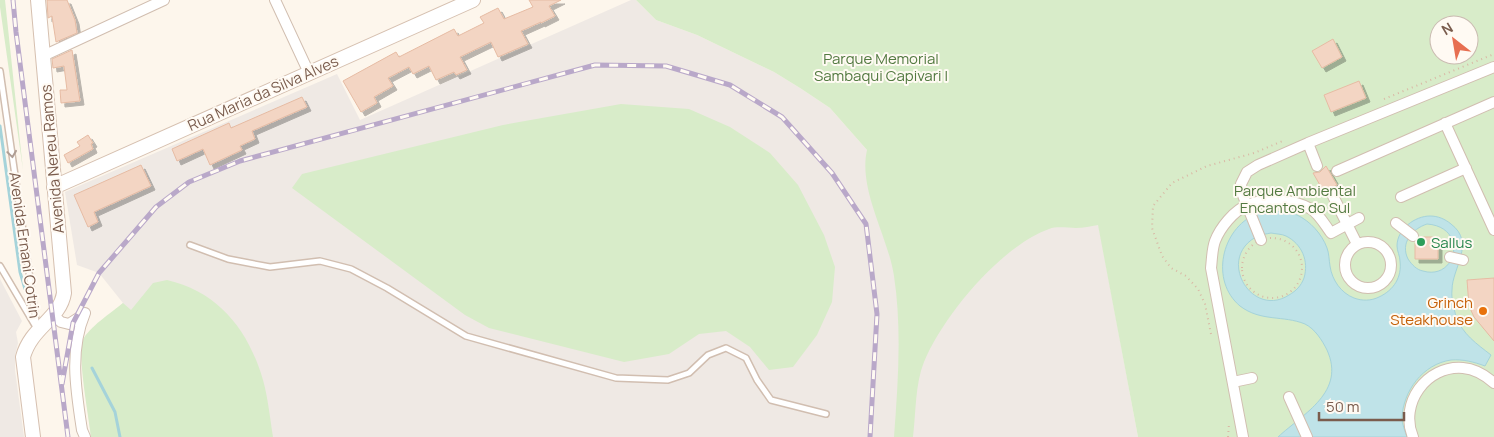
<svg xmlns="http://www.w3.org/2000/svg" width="1494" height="437" font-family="Manrope,sans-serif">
<defs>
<filter id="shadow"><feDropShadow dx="4" dy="4" stdDeviation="0" flood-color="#0004"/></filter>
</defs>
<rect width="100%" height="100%" fill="#fdf6ec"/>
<path fill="#efe9e4" d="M631 0H636L656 20 697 35 774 72 800 88 830 108 867 150 1060 18 1138 437H91L82 367V349L83 340 89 332 123 303 99 273 77 265 65 192 337 74 360 120Z
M0 279 22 321 16 332 18 343 15 356V370L24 437H0Z"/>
<path fill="#d8ecc9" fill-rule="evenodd" d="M0 0H5L23 170 0 7Z
M636 0H1494V437H1138L1098 225C1091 226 1083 228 1076 228 1067 228 1057 226 1049 229 1001 246 943 316 924 362 915 384 916 413 913 437H894C898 383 902 329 894 276 888 236 858 190 867 150L830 108 800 88 774 72 697 35 656 20ZM1439 25H1469V55H1439Z
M621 104 689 109 730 127 770 153 798 185 824 235 835 267 832 302 817 335 793 367 769 370 750 347 726 331 699 334 669 354 624 362 489 328 465 315 292 188 302 174 503 125Z
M167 280C219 292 249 331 263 380 268 398 270 418 273 437H91C89 417 77 356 83 340 88 328 112 312 123 303L131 310 153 283Z"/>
<path fill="#bfe3e8" stroke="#a5d3da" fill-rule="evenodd" d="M1275 211C1281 212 1290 213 1297 215 1310 221 1322 234 1327 248 1329 253 1329 260 1330 266 1332 280 1341 293 1354 298 1362 301 1371 301 1379 297 1394 290 1402 277 1400 261 1400 256 1397 251 1397 246 1397 229 1415 216 1430 216 1438 216 1445 219 1451 224 1476 243 1452 268 1452 290 1451 298 1454 309 1456 316 1462 334 1477 344 1491 355L1485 366C1474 362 1463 359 1451 360 1423 364 1403 391 1402 418 1402 424 1405 431 1407 437H1278C1304 413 1346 392 1327 350 1322 340 1315 329 1305 324 1283 315 1261 322 1240 306 1210 281 1221 229 1256 214 1261 212 1269 212 1275 211ZM1427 224C1469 227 1457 281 1423 271 1417 270 1412 265 1408 259 1400 243 1412 229 1427 224ZM1271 233C1276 234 1282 234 1286 236 1302 244 1309 261 1304 278 1301 286 1296 291 1289 295 1252 319 1216 259 1256 237 1261 234 1267 234 1271 233Z"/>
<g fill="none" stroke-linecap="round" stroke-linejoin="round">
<path stroke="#a5d3da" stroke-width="3" d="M0 126 20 272 25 289
M92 368 115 412 120 437"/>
</g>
<path fill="#f3d5c3" stroke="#e6bba3" filter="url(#shadow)" d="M47 0H67L75 20 77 33 56 42 52 16 48 18Z
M529 0H561L549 6 555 16 541 23V22L521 31 528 44 498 57 491 42 460 57 467 70 456 75 454 72 436 80 429 66 413 74 409 67 388 78 393 86 374 97 377 103 361 112 343 81 396 52 399 57 454 29 458 36 484 23 480 17 498 8 504 19 533 7Z
M1333 39 1342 57 1322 68 1312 51Z
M72 50 80 101 61 103 60 90H67L64 66 53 68 52 59Z
M1359 81 1366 98 1331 112 1324 95Z
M302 97 307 107 252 131 255 139 240 146 242 150 210 165 203 149 177 161 172 149 229 123 231 128Z
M88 135 93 143 91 144 93 149 68 163 64 155 80 146 77 142Z
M141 165 151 186 94 212 98 222 88 227 74 195Z
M1326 166 1337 185 1324 192 1313 173 1320 172Z
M1420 237H1438V259H1415V243Z
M1494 278V341L1474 317 1469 306 1467 280Z"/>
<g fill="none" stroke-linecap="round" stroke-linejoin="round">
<g stroke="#d1beb0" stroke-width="8">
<path id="lane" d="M0 71 37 328
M190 245 228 259 270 267 320 261 351 269 387 288 466 336 616 378 668 380 689 373 708 355 726 348 746 358 757 380 771 400 826 414
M0 266 36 327"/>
</g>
<g stroke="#d1beb0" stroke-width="12">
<path id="street" d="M275 0 309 73
M43 56 164 0
M1445 123 1494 230
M1308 143 1317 166
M1337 171 1494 102
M1332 194 1357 244
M1401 197 1466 168
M1396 223 1413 236
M1261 240 1242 193 1241 184 1247 172 1258 165 1308 143 1494 67
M1345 265a23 23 0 1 1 46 0a23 23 0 1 1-46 0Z
M1450 257 1463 260
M53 315 61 322 69 324 83 315
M1233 382 1252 378
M1289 397 1307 437
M85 437 82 430C76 391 69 351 85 313
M1243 437 1211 268C1212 260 1212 249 1215 241 1220 228 1234 210 1248 205 1267 197 1293 199 1311 209 1319 214 1325 225 1331 233L1359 218
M1413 437C1399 404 1426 365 1463 368 1475 369 1485 375 1494 383"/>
</g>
<g stroke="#d6c0b0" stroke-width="16">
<path id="secondary" d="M54 187 473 0
M33 437 23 357C31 327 60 319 64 293L38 0"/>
</g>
<path stroke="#d9b8a5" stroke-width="2" stroke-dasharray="1 4" stroke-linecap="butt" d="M1384 99 1494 54
M1242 268a30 30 0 1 1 60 0a30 30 0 1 1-60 0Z
M1211 334 1205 304 1198 289 1186 276 1171 268 1162 256 1152 228 1153 206 1172 183 1207 166 1254 153 1285 140
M1228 437 1229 424"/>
<use href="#lane" stroke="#fff" stroke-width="5"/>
<use href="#street" stroke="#fff" stroke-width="10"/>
<use href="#secondary" stroke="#fff" stroke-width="14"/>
<g stroke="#b9a8c9" stroke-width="5">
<path id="rail" d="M13 0 16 32 68 437
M62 384 73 323 99 273 156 207 189 182 240 161 595 65 666 66 730 85 782 117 832 173 866 224 877 314 870 437"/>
</g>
<use href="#rail" stroke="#fffaf3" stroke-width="3" stroke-dasharray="9" stroke-linecap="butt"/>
</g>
<defs><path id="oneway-chevron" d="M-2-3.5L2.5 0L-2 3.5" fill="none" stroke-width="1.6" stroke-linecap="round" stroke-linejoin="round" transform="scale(1.25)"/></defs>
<use stroke="#af9d94" href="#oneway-chevron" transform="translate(12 154) rotate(82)"/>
<circle fill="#2e9e5b" stroke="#fffaf3" stroke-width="2" cx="1421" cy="242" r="5"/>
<circle fill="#e8710a" stroke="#fffaf3" stroke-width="2" cx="1483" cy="311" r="5"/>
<g text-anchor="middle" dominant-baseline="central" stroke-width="4" stroke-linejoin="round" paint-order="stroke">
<g font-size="15" fill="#537a41" stroke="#fffaf3">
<text x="881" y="58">Parque Memorial<tspan x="881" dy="17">Sambaqui Capivari I</tspan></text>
<text x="1295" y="190">Parque Ambiental<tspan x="1295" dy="17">Encantos do Sul</tspan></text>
</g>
<g font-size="15" fill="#7a5c4d" stroke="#fffaf3">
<text transform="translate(263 93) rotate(-24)">Rua Maria da Silva Alves</text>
<text transform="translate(52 159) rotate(-95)">Avenida Nereu Ramos</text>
<text transform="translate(25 245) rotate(82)">Avenida Ernani Cotrin</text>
</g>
<g font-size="15" fill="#27864d" stroke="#fffaf3" text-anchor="start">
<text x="1431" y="242">Sallus</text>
</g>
<g font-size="15" fill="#c56008" stroke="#fffaf3" text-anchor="end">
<text x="1473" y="302">Grinch<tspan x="1473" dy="17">Steakhouse</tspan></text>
</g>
</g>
<g transform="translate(1454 40) rotate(329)"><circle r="24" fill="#fffaf3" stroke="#cabbb1"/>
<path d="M0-4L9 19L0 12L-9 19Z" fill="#e76f51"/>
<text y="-8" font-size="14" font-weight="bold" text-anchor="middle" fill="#7a5c4d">N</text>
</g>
<path d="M1319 412v8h85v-8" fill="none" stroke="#7a5c4d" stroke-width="2.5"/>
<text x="1326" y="412" font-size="15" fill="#7a5c4d" stroke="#fffaf3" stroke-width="4" paint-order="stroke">50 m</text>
</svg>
